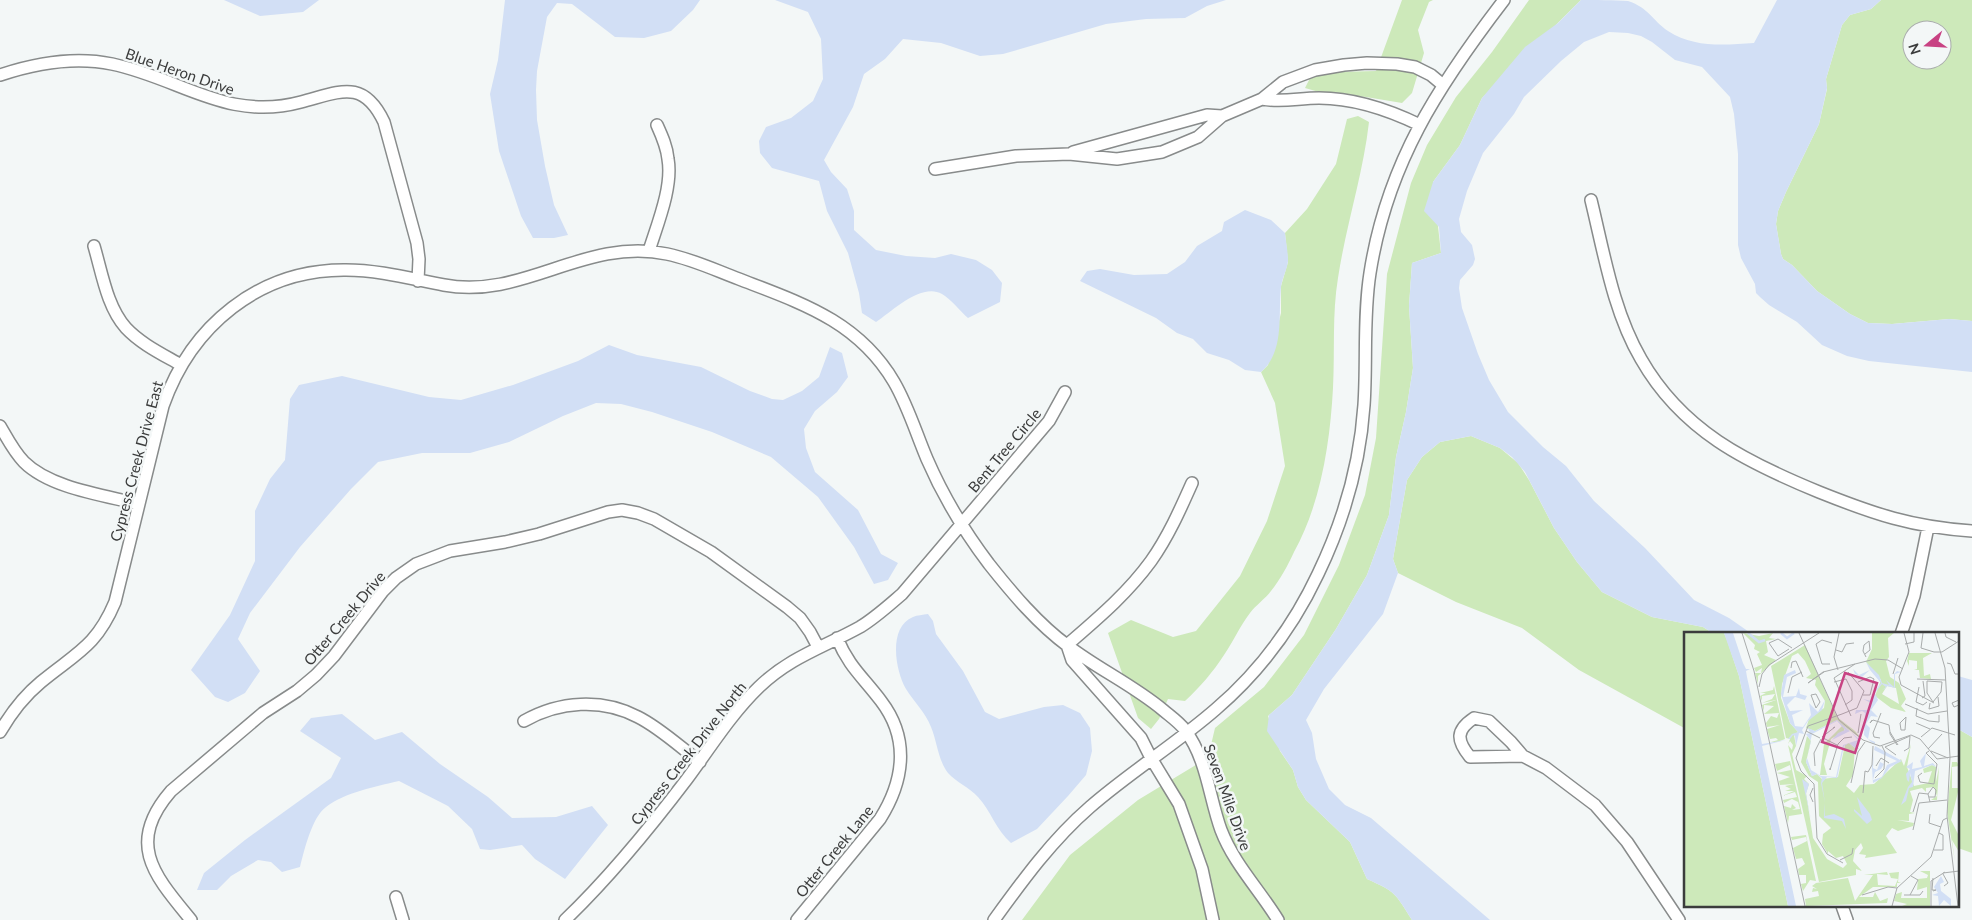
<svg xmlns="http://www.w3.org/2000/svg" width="1972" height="920" font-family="Lato,sans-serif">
<rect width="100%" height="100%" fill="#f3f7f7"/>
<path fill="#cde9ba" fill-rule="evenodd" d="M1402 0H1433L1429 2 1418 30 1424 53 1412 93 1402 103 1366 97 1319 92 1305 88 1310 78 1335 72 1376 71Z
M1529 0H1581L1482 98 1460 145 1433 182 1441 253 1412 263 1409 306 1413 368 1406 412 1396 457 1389 515 1367 575 1336 629 1292 695 1268 716 1280 751 1293 770 1298 787 1306 800 1350 842 1367 879C1396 892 1395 893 1412 920H1022L1070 855 1138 800 1214 754 1211 745 1215 728 1264 687 1304 635 1339 565 1365 495 1376 438 1387 274 1411 183 1427 145 1456 97 1492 52Z
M1881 0H1972V321L1949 319 1892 324 1868 323 1850 314 1817 291 1792 265 1783 259 1781 254 1776 224 1778 211 1786 192 1819 124 1827 89 1826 79 1842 25 1850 15 1871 9ZM1912 30H1942V60H1912Z
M1358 116 1369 122C1363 175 1346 225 1338 278 1332 314 1335 351 1333 388 1330 443 1321 503 1294 552 1288 565 1280 580 1271 591 1265 599 1256 605 1250 613 1240 626 1233 642 1224 655 1213 672 1200 687 1185 701L1168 699 1159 719 1151 729 1138 718 1108 633 1131 620 1173 637 1196 631 1240 576 1267 521 1285 466 1275 403 1261 372 1268 365 1281 313V286L1288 262 1285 233 1307 209 1336 164 1347 119Z
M1471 436 1500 448 1518 463 1529 480 1554 528 1577 562 1602 592 1652 617 1703 627 1714 634H1686V729L1579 670 1522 628 1456 602 1398 573 1393 559 1407 480 1422 457 1440 442Z
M1958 729 1972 737V853L1958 848Z"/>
<path fill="#d2dff5" d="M224 0H319L303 12 260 16Z
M505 0H700L693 10 671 31 644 38 615 37 572 4 557 3 547 17 537 71 536 90 537 120 545 166 554 205 568 235 554 238H533L521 216 499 151 490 94 498 60Z
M775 0H1226L1207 6 1185 18 1146 19 1106 24 1003 54 980 56 941 43 903 39 885 59 864 74 853 107 824 160 831 172 847 189 854 211V230L876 250 906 256 935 258 951 254 976 260 992 270 1002 283 1000 302 968 318C960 311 951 299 942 294 922 282 892 311 876 322L862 313 859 293 848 253 827 211 819 181 772 168 760 153 759 141 766 127 791 118 813 101 823 79 821 39 808 12Z
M1581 0C1595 0 1615 0 1628 1 1649 8 1652 20 1668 31 1694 48 1724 45 1754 43L1777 0H1881L1871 9 1850 15 1842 25 1826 79 1827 88 1819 124 1786 192 1778 211 1776 224 1781 254 1783 259 1792 265 1817 291 1850 314 1868 323 1892 324 1949 319 1972 321V372L1869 361 1847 356 1822 345 1797 322 1769 305 1760 297 1756 293 1755 284 1741 258 1738 245V154L1734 114 1730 97 1702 67 1675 60 1652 42 1641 36 1628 33 1609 32 1584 42 1561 61 1524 97 1514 114 1483 153 1467 191 1459 219 1461 232 1472 245 1475 259 1473 265 1460 280 1459 288 1462 308 1478 354 1489 380 1508 412 1543 447 1566 466 1594 501 1645 548 1694 600 1729 618 1752 634H1714L1703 627 1652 617 1602 592 1577 562 1554 528 1525 472 1512 457 1500 448 1471 436 1440 442 1422 457 1407 480 1393 559 1398 573 1383 614 1324 689 1306 720 1312 733 1316 759 1329 789 1345 805 1371 818 1490 920H1412C1395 893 1396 892 1367 879L1350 842 1306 800 1298 787 1293 770 1267 731 1269 715 1292 695 1336 629 1367 575 1389 515 1396 457 1406 412 1413 368 1409 306 1412 263 1441 253 1439 227 1424 211 1433 182 1460 145 1482 98 1525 47 1558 23Z
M1245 210 1271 220 1285 233C1286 242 1288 252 1288 261 1287 270 1282 278 1281 287 1278 316 1285 351 1261 372L1245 370 1229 360 1207 353 1193 339 1177 333 1156 318 1080 281 1087 271 1100 269 1134 275 1167 274 1185 262 1197 246 1222 231 1224 222Z
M609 345 637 355 701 367 750 391 772 399 783 400 802 391 819 377 830 347 842 353 848 377 837 392 815 411 804 429 806 448 815 472 858 510 881 554 898 563 888 580 874 584 854 547 818 497 771 457 712 432 652 412 621 404 596 403 563 416 509 442 470 453H422L378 462 351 489 300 547 250 613 238 639 260 671 245 693 228 702 215 697 191 670 230 615 255 561V511L270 479 285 460 290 399 299 385 342 376 429 397 461 400 513 385 578 361Z
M928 614 933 621 936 634 963 671 985 712 999 719 1044 707 1063 705 1080 713 1090 728 1092 751 1086 775 1068 796 1037 829 1011 843C996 830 991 811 978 797 970 788 956 782 948 773 938 760 937 741 931 727 925 712 914 702 906 689 895 670 888 627 913 617 917 615 923 615 928 614Z
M1958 676 1972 680V737L1958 729Z
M342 714 375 740 402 732 440 764 488 797 512 818 556 817 592 806 608 825 565 879 535 859 522 845 490 850 480 849 472 829 448 806 399 781C374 787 346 792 326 807 312 817 304 851 300 867L282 872 271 862 258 860 231 876 217 890H197L204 873 245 840 331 778 341 758 300 731 311 718Z"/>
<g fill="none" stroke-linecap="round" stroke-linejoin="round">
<g stroke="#888b8b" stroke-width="14">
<path id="street" d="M0 75C36 63 74 56 112 64 180 78 227 122 301 102 340 92 363 78 384 122L417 243 419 259 418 281
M1262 99C1281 103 1299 98 1319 98 1354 98 1389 110 1420 125
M1073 152 1207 115 1222 116
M935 169 1016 156 1069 154 1117 159 1162 152 1198 137 1222 116 1262 99 1283 82 1315 70 1344 65 1367 63 1397 64 1415 67 1431 75 1443 85
M1591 200C1604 253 1613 311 1641 359 1682 431 1746 462 1819 492 1874 514 1912 527 1972 531
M94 246C102 273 107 307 126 328 141 344 162 354 181 365
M649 251C657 225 673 187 668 159 667 147 662 136 657 125
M0 426C7 438 14 452 24 462 50 488 103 495 139 504
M1901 634 1914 596 1928 527
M1067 645 1072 660 1141 738 1151 758 1179 804 1202 869 1213 920
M1067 645C1097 619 1127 594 1151 561 1168 537 1180 510 1192 483
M524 721C559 701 602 698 638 717 660 728 680 747 700 762
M0 732C11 713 24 696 41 682 76 653 96 647 115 602L163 406C191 326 259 269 346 270 379 270 412 279 444 285 524 300 584 237 667 254 692 259 715 270 739 279 801 303 858 321 894 382 908 406 916 433 927 459 943 496 964 531 989 564 1012 593 1038 624 1068 646 1098 669 1133 685 1163 710 1170 716 1179 722 1185 730 1207 759 1209 797 1221 830 1234 864 1259 889 1278 920
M1523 756 1470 757C1456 740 1456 730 1474 718L1489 721 1511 742 1523 756 1546 768 1595 805 1627 842 1679 920
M396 897 403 920
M1842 906 1847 920
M191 920C155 876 125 844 171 791L263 713 297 691 316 675 334 656 383 591 396 578 416 564 450 551 505 542 539 534 608 512 622 510 638 513 654 519 711 552 787 607 800 618 810 632 818 647
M565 920C610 877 649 829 687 779 710 748 731 714 759 687 790 657 824 647 860 627 875 618 888 606 902 594L1049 421 1065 392
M797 920 880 819C904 781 910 739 881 701 863 677 849 667 837 638
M994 920C1023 880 1052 840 1090 807 1130 772 1176 744 1216 709 1259 672 1294 625 1318 574 1344 520 1360 465 1364 405 1367 361 1363 317 1370 273 1387 164 1438 86 1504 0"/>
</g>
<use href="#street" stroke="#fff" stroke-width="11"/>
</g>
<g text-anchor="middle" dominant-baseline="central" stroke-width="5" stroke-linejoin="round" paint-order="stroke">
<g font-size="15" fill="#3b3c3c" stroke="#f3f7f7">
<text transform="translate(180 71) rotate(19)">Blue Heron Drive</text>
<text transform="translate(1004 450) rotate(-50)">Bent Tree Circle</text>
<text transform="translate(136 461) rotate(-75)">Cypress Creek Drive East</text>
<text transform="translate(344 618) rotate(-50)">Otter Creek Drive</text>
<text transform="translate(688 753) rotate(-52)">Cypress Creek Drive North</text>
<text transform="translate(1228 797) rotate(70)">Seven Mile Drive</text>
<text transform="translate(834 851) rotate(-51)">Otter Creek Lane</text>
</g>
</g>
<g transform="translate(1684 632)">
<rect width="275" height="275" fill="#f3f7f7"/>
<path d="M0 1H40L43 8 55 44 104 274H0ZM59 1 75 4 89 1 85 6 92 7 82 9 84 20 80 23 92 28 74 44V52L71 41H77L78 36 72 40 70 36 78 33 73 22 76 20 70 17 71 13ZM188 1H210L204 6 205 25 202 29 206 45 215 51 222 67 217 74 222 80 207 76 191 64 197 48 182 30 188 17ZM203 54 212 56 215 72 198 62ZM121 13 153 85 171 99 180 109 161 95 160 99 147 107 140 132 143 143H136L140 112 158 94 153 88 131 99 122 96 125 87 140 76 141 69 131 53 132 48 122 46 127 42 121 29 114 21 108 24 98 52 97 66 106 91 114 100 110 103 112 114 108 122 112 138 123 144 120 147 125 152 122 161 129 206 143 227 159 236 163 232 159 224 152 226 144 219V222L138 212 139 202 147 196 135 184 134 150 125 144 117 130 123 104 127 109 122 130 128 144 133 142 138 147 154 145 161 113 165 111 171 116 169 143 162 154 170 161 176 153 190 152 217 127 220 134 227 112 223 135 230 154 244 151 248 139 240 141 239 137 248 133 252 135V150L255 135 253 168H247L253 164 250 155 242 156V160L238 156 226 159 229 168 226 180 231 181 225 182V189L213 188 230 191 229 194 214 199 208 196 202 204 213 221 181 226 182 223 175 222 179 216 177 211 171 218 169 229 178 239H186H178L172 237V243L135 250 104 113 108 118 109 113 106 109 104 112 106 107 102 106 87 34ZM225 21H248L239 26 240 44 246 42 247 47 236 46 235 38H230L233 37V29L225 28V34L223 29ZM90 54 101 107 93 110H87L94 108 92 106 86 107 83 97 96 93 83 95 82 91 87 84 93 86 95 81 80 82 90 74 80 73V79L78 73 92 68 78 71 88 67 91 62 78 64V69L76 64 82 61H76L89 58ZM106 129 118 182 105 184 104 191 100 174 107 176 108 172 112 176 108 178 116 177 114 170 108 167 100 171 99 168 113 165 111 160 98 164 110 159H101L107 157 101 154 110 152 96 153 95 149 106 145 93 141 107 138 106 133 93 139 91 132ZM268 130H273L275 134 268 135V156H275L267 188 275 204V220L268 208 271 230 263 180ZM122 203 132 249 126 248 119 259 117 252 122 251V243H115L114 237 121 232 118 226 112 227 109 216 123 209 122 205 108 208 107 205ZM236 239H246V274H218L223 272 210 269 212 262 218 260 217 266H243V255L233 258 234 247 243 246 244 243ZM203 240 204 243 193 242 194 253 211 254 214 247 207 246 205 241 215 240 214 250 217 251H213V255H189L175 265H189L191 260 196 269 204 266 203 271 122 274 121 267 135 264 134 259 128 260 129 256 133 257 128 254 132 251 164 246 171 269 189 243H180Z" fill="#cde9ba" fill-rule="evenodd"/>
<path d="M40 1H49L59 31 62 37H66L62 39 63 45 78 112 102 108 78 114 112 274H104L55 44ZM182 30 195 43 198 51 205 53 202 48 210 55V42L213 39 217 40 211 42V56L203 54 202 56 198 58 202 55 198 52 191 61 194 68 187 78 194 85 187 84 182 92 186 96 184 107 191 110V112L187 110 180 103 181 81 178 79 171 82 172 78H185L187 71 179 67 188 69 190 60 197 51 186 38 178 45 171 42 169 37 175 43 186 38ZM111 38 112 41 103 45 99 65 112 64 115 56 116 62 123 64 121 68 111 65 103 73 106 79 119 78 108 83 111 94 119 95 127 83 125 71 134 80 141 68 138 78 124 89 118 98 120 102 115 101 112 114 111 104 109 103 106 107H104L108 102 114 100 106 91 97 62 100 43ZM153 88 175 107 172 113 175 117H172L173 123 171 116 165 111 160 114 153 146 143 145 138 151 141 171V184L150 182 160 187 162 197 158 189 140 186 141 171 137 151 138 146 133 142 128 144 122 130 127 109 122 102 126 101 124 96 131 99ZM153 89 161 98 154 101 148 108 166 99 174 108 159 113 152 145 137 144 127 138 123 126 128 102ZM191 114 218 129 206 135 198 146 189 151 188 136 190 119 189 136 193 138 196 130 200 132 197 137 191 140 189 148 198 145 203 133 213 129 190 118ZM242 121 240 134 249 131 252 135 248 133 231 139 229 155 225 156 222 169 217 173 224 155 228 150 226 141 225 150 223 148 222 142 226 137 222 135 229 130 228 137 238 135 236 129ZM118 147 125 152 122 162 127 188ZM173 165 186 182 188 188 183 192 170 179V177L178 184ZM257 244 260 250 256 252 257 259 267 267V274L260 268 255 274 254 264 248 263 254 261 250 255Z" fill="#d2dff5" fill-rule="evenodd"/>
<path fill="none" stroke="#d2dff5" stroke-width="2.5" d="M64 1 75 10 81 8M97 1 103 6 110 1"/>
<path fill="none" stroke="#a9acac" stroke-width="1" d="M58 1 70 39 121 274M115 1 155 88 179 108 196 114 227 103 236 107 253 127 275 124M239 1 237 16 250 20H258L275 9M251 1 261 36 266 125 263 184 274 274M261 1 262 5 272 10M221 12 230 10V1M105 17 94 24 85 11 94 7 108 16M152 18 158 20 162 12 170 11M181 22 186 18 185 9 180 13 179 19 182 25M263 31 267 32 271 42H275M146 32H138L132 12 138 8 148 11M107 36 108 30 112 29 119 45M154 38 150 25 155 1M140 40 124 51 139 40 191 27 204 28 219 37M209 42 214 26M233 47 262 48M243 49 258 50 257 60 249 70 243 61ZM150 50 162 47 168 59V68L161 73M174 50 186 45 190 47 186 63H179M217 53 250 71M217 53 215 45 225 20 220 1M75 55 78 42 85 33 135 1M235 55 232 70 239 73 243 70M104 61 108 45 118 40M132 62 136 70 132 76 127 63ZM238 66 241 64 239 49M275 68 268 71 270 75 275 73M246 71 245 77 255 74 254 65M221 72 244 82 263 79M233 76 232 84 245 89 255 90V83M158 82 124 94 112 126 117 139 130 152 133 206 143 222 159 231M158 82 173 76 180 59 164 40M167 84 150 46 171 32M222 85 221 98H217L216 91ZM188 88 186 91 189 88 205 93 206 100M232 91 246 97M275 97V113M122 99 136 106M174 101 177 82M138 105 151 95 149 96M237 105 248 96 271 103M139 106 153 113M196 106 190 105 189 101 197 81M213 113 206 102V100L214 113M244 117 258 102M247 119 264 126M212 123 201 115 226 104 225 116 220 119M131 134 130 121 137 107M192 134 197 126 205 131M146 136V138L154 112 160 106 168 105M238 141 234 144 236 150 250 152 253 132 242 121 245 119M191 146 200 137 201 120 198 114M167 151 174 120 181 110M179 161 181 139 184 140 188 133 189 114M244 162 249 155 252 158 251 165H245M129 170 126 163 129 156M235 171 263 168M275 174V193M229 180 235 161 244 162 246 170M246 182 245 191 257 195M229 198 235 171M250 218H259V203L255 201M156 228 168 222 169 216M259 241 275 239M259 242 264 251 260 254M249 259 252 258H248L249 246M178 263 204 255 213 256M220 263H236L239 259M226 263 234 248 227 244M208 274 213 256 247 225 259 188 263 186M247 274V249L261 240"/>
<path fill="#c84283" fill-opacity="0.15" stroke="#c84283" stroke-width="2.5" d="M161 41 193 51 171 121 138 110Z"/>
<rect width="275" height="275" fill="none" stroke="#3b3c3c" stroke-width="2.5"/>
</g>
<g transform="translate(1927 45) rotate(252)"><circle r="24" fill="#f3f7f7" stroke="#a9acac"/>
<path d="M0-4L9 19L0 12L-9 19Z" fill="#c84283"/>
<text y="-8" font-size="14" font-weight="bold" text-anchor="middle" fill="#3b3c3c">N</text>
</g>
</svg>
